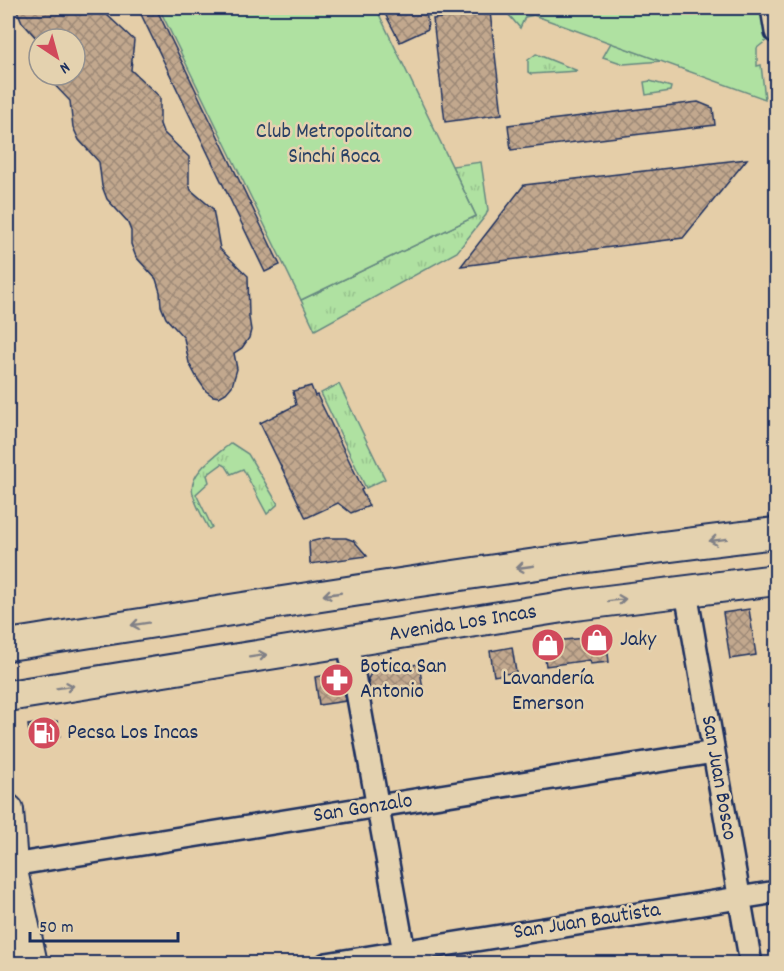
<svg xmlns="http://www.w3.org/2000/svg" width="784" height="971" font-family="Dekko,sans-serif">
<defs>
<pattern id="grass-tufts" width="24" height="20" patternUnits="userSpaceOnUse" patternTransform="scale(1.5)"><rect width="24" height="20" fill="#afe1a1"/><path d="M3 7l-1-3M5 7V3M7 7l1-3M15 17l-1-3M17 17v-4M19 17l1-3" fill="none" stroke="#96c18d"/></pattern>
<pattern id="building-cross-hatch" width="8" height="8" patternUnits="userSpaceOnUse" patternTransform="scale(1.5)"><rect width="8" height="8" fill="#c2a88e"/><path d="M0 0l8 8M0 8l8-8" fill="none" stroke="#9d8977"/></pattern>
</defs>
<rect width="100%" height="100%" fill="#e5cea8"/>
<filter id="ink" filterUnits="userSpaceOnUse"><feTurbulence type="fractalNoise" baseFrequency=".0167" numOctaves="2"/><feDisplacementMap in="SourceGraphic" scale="12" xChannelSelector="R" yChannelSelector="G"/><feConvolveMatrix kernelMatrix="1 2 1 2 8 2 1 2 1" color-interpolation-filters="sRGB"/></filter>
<g filter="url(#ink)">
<path fill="url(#grass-tufts)" stroke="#658880" stroke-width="1.5" d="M428 8H472L476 9 429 16Z
M503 8H514L534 15 525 17 520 28Z
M611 43 662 61 624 64 603 57Z
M536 54 578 71 531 74 528 72V60Z
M650 81 671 87 670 91 646 95 644 82Z
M481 162 488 210 486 215 457 252 315 330 301 300 476 216 452 166Z
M339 384 385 479 366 488 321 393Z
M231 443 248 454 278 504 267 514 243 469 231 474 226 466 222 464 207 475 209 482 196 494 212 527 209 529C203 518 196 506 193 494 187 473 217 455 231 443Z"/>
<path fill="#afe1a1" stroke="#658880" stroke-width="1.5" d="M159 8H376L476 216 301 300Z
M514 8H763L767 40 757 48V66L761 65 765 99Z"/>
<path fill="url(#building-cross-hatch)" stroke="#1b2f5e" stroke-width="1.5" d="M16 8H104L106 14 134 40 131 70 160 97V124L163 132 189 157V184L191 190 213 209 220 249 248 276 249 317 251 330 249 338 242 348 234 353 237 369 232 386 226 393 219 397 213 396 206 391 197 378 189 363 184 338 166 318 161 306 160 292 156 279 136 257 131 244V231L127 221 107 199 102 186 99 162 79 140 73 127 70 101 45 75H75V39H37L22 22Z
M138 8H156L280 265 265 272Z
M382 8H426L428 29 400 42Z
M490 12 502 114 445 122 433 19Z
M698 102 713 108 715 125 511 150 508 125Z
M747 159 683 238 461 266 524 185Z
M311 386 315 396 317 395 363 489 361 490 369 506 351 513 338 503 306 518 260 423 296 405 293 391Z
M326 538H346L354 541 367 556 310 564 309 542Z
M749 609 756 655 730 659 723 613Z
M606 636 609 662 590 664 589 660 546 666 543 642Z
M512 647 516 672 494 676 490 651Z
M419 664 423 689 371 697 368 679 373 670Z
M339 673 341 676 346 701 319 705 315 677Z
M57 721 60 736 30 741 28 725Z"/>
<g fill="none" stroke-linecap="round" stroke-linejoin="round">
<g stroke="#1b2f5e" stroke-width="26">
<path id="street" d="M772 8 776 32
M686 592 751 964
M348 642 406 963
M9 876 12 865 714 752
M326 964 776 892"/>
</g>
<g stroke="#1b2f5e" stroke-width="34">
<path id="secondary" d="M8 645C263 605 519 563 776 533
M8 696 575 605 776 580
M8 810 12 865
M8 852 32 964"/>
</g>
<use href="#street" stroke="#e4d2af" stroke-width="21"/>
<use href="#secondary" stroke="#e4d2af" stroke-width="30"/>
</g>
<defs><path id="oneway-shaft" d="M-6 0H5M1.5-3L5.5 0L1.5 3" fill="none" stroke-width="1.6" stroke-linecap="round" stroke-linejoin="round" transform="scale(1.5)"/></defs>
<g stroke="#808086">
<use href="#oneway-shaft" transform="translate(718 540) rotate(173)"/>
<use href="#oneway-shaft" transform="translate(525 567) rotate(172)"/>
<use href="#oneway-shaft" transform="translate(332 594) rotate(172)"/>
<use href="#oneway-shaft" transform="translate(617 600) rotate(-7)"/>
<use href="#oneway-shaft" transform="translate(140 624) rotate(171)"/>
<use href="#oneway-shaft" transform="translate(258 656) rotate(-9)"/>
<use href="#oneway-shaft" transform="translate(65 687) rotate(-9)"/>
</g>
</g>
<defs>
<g id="shop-disc" transform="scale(1.725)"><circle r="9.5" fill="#d1495b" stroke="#e4d2af"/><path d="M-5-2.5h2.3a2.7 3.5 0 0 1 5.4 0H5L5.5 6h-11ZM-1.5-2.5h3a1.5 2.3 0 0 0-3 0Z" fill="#fff"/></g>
<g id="pharmacy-disc" transform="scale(1.725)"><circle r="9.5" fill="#d1495b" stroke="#e4d2af"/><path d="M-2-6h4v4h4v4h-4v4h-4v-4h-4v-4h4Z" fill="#fff"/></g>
<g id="fuel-disc" transform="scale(1.725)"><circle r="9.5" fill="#d1495b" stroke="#e4d2af"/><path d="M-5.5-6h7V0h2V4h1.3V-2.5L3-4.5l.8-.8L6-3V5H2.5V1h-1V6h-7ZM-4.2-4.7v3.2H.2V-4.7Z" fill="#fff"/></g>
</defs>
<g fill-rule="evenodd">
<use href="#shop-disc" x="597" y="640"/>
<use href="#shop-disc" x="548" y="645"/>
<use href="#pharmacy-disc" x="337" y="680"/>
<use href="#fuel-disc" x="44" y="733"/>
</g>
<g text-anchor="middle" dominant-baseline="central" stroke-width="5" stroke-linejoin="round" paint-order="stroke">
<g font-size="22" fill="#2a4165" stroke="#e4d2af">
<text x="334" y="132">Club Metropolitano<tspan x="334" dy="25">Sinchi Roca</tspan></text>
</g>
<g font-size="22" fill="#1b2f5e" stroke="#e4d2af">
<text transform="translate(463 624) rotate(-9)">Avenida Los Incas</text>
<text transform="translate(718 778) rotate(80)">San Juan Bosco</text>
<text transform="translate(363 809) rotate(-9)">San Gonzalo</text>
<text transform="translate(587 922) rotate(-9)">San Juan Bautista</text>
</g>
<g font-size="22" fill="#1b2f5e" stroke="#e4d2af" text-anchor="start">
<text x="620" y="640">Jaky</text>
<text x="360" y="667">Botica San<tspan x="360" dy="25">Antonio</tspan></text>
<text x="548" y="679" text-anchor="middle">Lavandería<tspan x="548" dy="25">Emerson</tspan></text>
<text x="67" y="733">Pecsa Los Incas</text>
</g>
</g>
<rect width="784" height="971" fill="none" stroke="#e4d2af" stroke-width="30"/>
<rect x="15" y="15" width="754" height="941" fill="none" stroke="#1b2f5e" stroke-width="2" filter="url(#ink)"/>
<g transform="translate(57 57) rotate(144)"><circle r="28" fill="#e4d2af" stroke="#94918f" stroke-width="1.5"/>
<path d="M0-4.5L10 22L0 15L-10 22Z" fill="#d1495b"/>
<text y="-9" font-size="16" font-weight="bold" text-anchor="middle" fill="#1b2f5e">N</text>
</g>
<path d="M30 932v9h148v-9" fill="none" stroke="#1b2f5e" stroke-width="3"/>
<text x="39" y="932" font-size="18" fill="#1b2f5e" stroke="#e4d2af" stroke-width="4.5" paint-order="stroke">50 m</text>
</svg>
